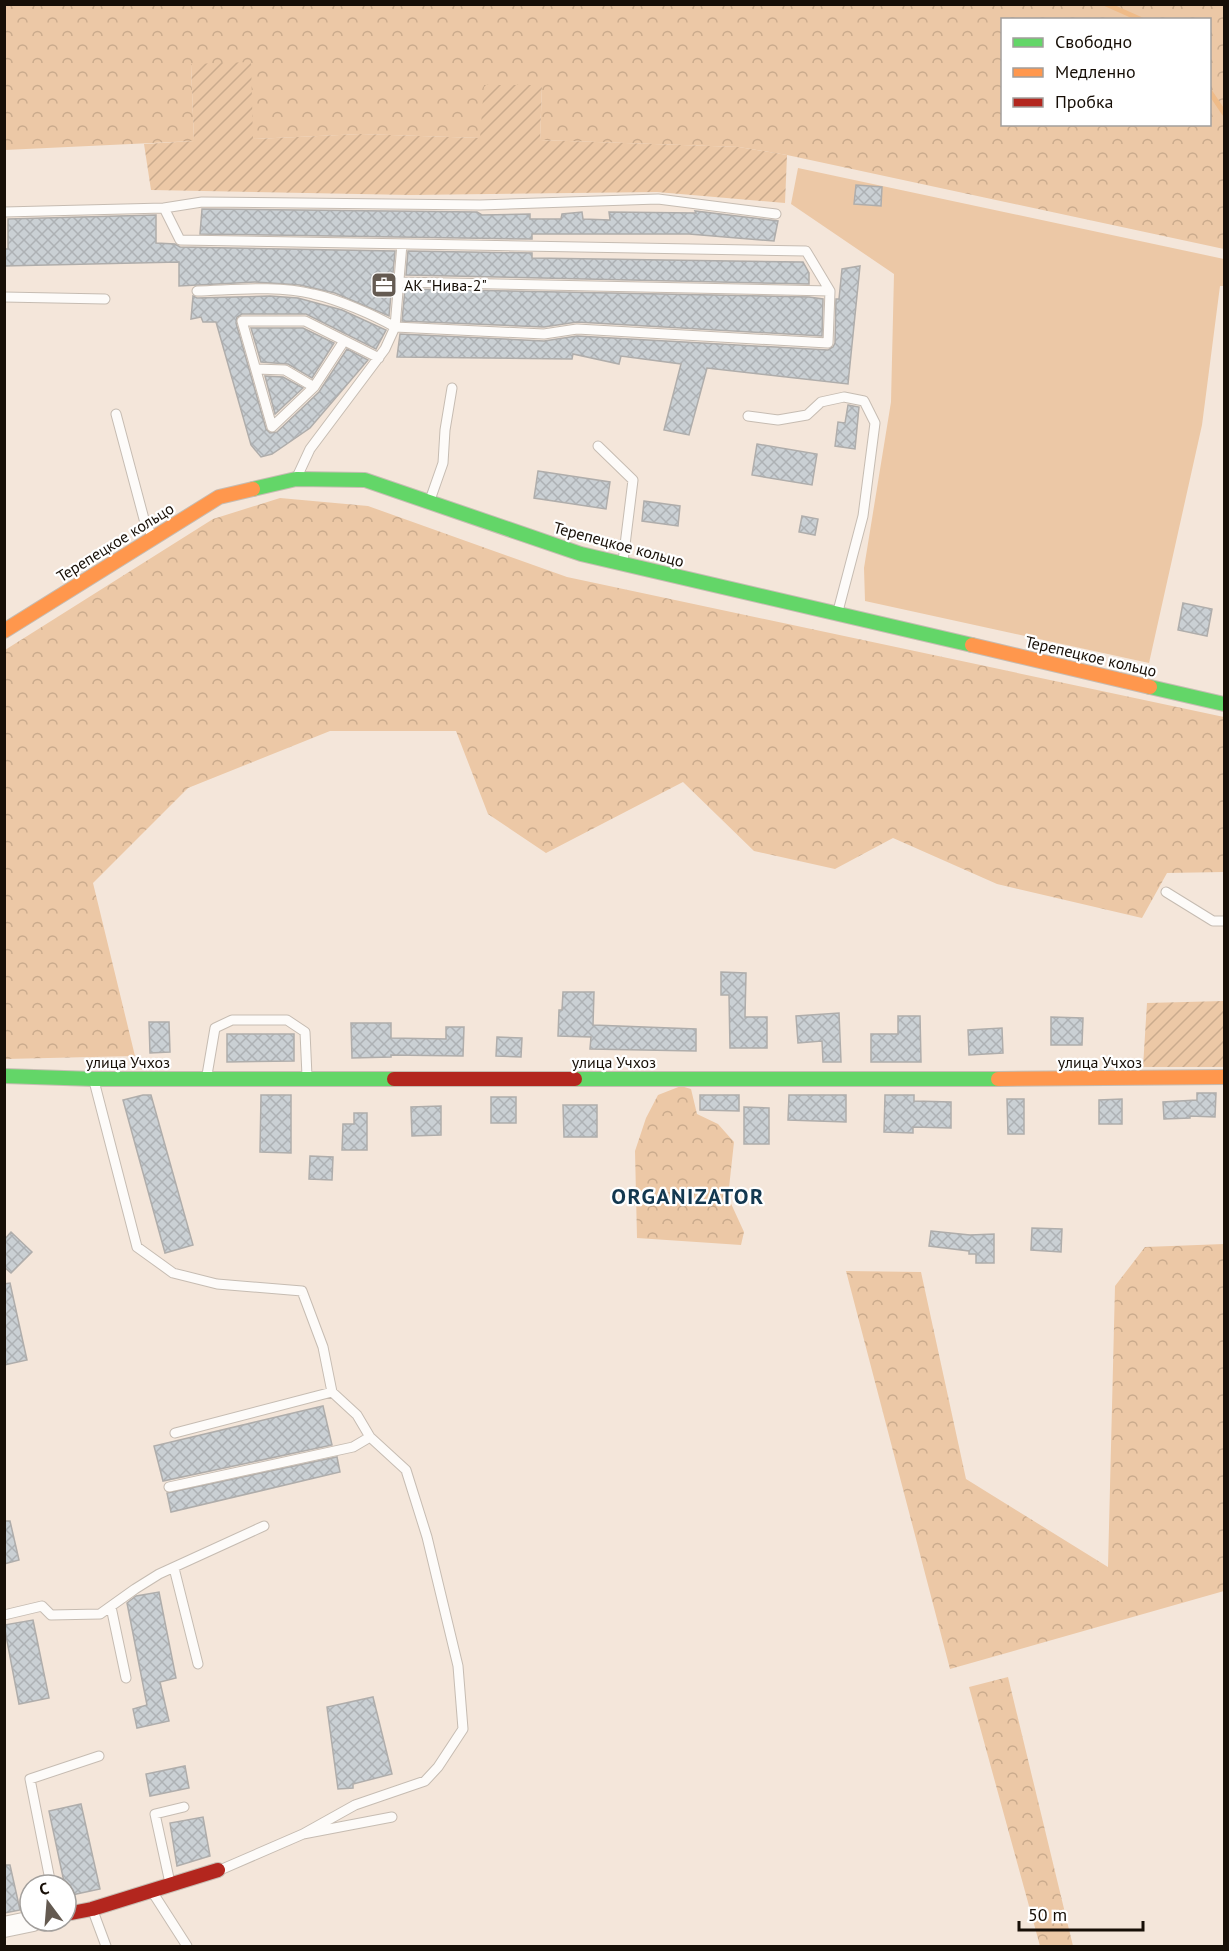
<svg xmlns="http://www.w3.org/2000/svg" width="1229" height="1951" font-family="'PT Sans',sans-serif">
<defs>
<pattern id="forest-crowns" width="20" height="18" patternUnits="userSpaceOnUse" patternTransform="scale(1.5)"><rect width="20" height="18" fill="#ecc8a6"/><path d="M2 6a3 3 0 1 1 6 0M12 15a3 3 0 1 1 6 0" fill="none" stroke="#caab8d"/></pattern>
<pattern id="garden-furrows" width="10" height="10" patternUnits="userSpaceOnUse" patternTransform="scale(1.5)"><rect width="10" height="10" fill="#ecc8a6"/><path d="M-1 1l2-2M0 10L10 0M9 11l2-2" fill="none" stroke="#caab8d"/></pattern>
<pattern id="building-cross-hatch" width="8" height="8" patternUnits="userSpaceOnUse" patternTransform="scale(1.5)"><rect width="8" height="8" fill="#cad0d4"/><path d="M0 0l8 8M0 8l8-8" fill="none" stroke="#adb1b4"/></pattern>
</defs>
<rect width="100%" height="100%" fill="#f4e6da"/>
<path fill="#ecc8a6" d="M798 168 1224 259V286H1220L1202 425 1149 663 865 601 864 568 891 402 894 274 791 204Z"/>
<path fill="url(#forest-crowns)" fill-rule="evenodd" d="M4 5H1224V249L787 155 739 147 540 140 542 85 480 138 361 134 253 139 191 65 194 141 5 150ZM1002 20H1210V124H1002Z
M280 498 368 506 567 577 1224 717V872L1167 873 1142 918 997 884 893 838 835 869 754 851 683 782 546 853 488 814 456 731H330L188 788 93 883 135 1056 5 1059V650L213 519Z
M681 1086 691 1089 697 1114 718 1124 734 1142 728 1197 744 1232 741 1245 637 1238 635 1151 646 1118 658 1095Z
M1224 1244V1591L950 1669 846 1271 921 1272 966 1479 1108 1567 1115 1286 1145 1247Z
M1008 1677 1073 1946H1040L969 1687Z"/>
<path fill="url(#garden-furrows)" d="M251 62 253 139 361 134 480 138 484 85H542L540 140 739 147 787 155 785 203 657 192 411 195 151 190 144 144 194 141 191 64Z
M1224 1001V1067H1143L1147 1003Z"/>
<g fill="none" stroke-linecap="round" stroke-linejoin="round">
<path stroke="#efbb88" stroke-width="5" d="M1106 4 1142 20
M1210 92 1224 113"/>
</g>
<path fill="url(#building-cross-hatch)" stroke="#afadab" stroke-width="1.5" d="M856 185 882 187 881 206 854 204Z
M202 209 477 212 482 215 530 214V219H561L562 214 582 212 583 219 610 220 609 212 696 213 695 211 778 221 774 241 689 234H532V239L200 234Z
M156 215V243L175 244 180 247 395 251 389 316 335 293 300 285 255 282 179 286V262L4 266V249H8V219Z
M408 251 532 253V258L803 262 809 273V284L406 275Z
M860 266 848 384 707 368 689 435 664 430 681 364 621 356 619 364 573 354 572 359 397 357 400 334 544 341 577 336 828 350 833 347 835 343 836 299H839L842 269Z
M405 289 809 297 823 299 822 336 577 322 544 327 402 321Z
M193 296 197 298 270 296 298 298 342 310 386 330 376 349 306 314H242L237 317 236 323 266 429 270 433 277 432 319 392 347 349 368 360 310 428 272 454 261 457 251 445 216 322H203L201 317 191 319Z
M251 328H303L334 343 312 378 288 364 261 362Z
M265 376 283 377 303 388 275 414Z
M848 405 859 407 855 449 835 446 838 422 845 423Z
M757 444 817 454 812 485 752 475Z
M538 471 610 482 606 509 534 498Z
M644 501 680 506 678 526 642 521Z
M802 516 818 519 815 535 799 532Z
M1183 603 1212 609 1207 636 1178 630Z
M721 972 746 973 745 1017H767V1048H730L729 995H721Z
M563 992H594L593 1025 696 1029V1051L590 1049 591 1037 558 1036 559 1010H562Z
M839 1013 841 1062H823L822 1041 798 1043 796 1016Z
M898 1016H920L921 1062H871V1034H898Z
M1051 1017 1083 1018 1082 1045H1051Z
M149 1022H169L170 1052 150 1053Z
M351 1023H391V1038L446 1039V1027H464L463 1056 391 1055V1057L352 1058Z
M1002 1028 1003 1053 969 1055 968 1030Z
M227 1034H294V1061L227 1062Z
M497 1037 522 1038 521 1057 496 1056Z
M1197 1093H1216L1215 1117 1190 1116V1118L1164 1119 1163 1102 1197 1100Z
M143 1095H151L193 1245 165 1253 123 1100Z
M261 1095H291V1153L260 1152Z
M700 1095H739V1111L700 1110Z
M789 1095H846V1122L788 1120Z
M885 1095H914V1101L951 1102V1128L913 1127V1133L884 1132Z
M491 1097H516V1123H491Z
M1007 1099H1024V1134H1008Z
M1122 1099V1124H1099V1100Z
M563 1105H597V1137H564Z
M441 1106V1135L412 1136 411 1107Z
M744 1107 769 1108V1144H744Z
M354 1113H367V1150H342L343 1124H354Z
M310 1156 333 1157 332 1180 309 1179Z
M1032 1228 1062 1229 1061 1252 1031 1250Z
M931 1231 970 1235 994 1234V1263H976V1254H969V1251L929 1246Z
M11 1232 32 1252 11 1273 4 1267V1240Z
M10 1283 27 1360 4 1365V1284Z
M323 1406 332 1445 163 1481 154 1446Z
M337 1457 340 1472 171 1512 167 1493Z
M4 1521H10L19 1560 4 1564Z
M159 1592 176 1678 160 1682 169 1721 137 1728 133 1709 147 1705 127 1603 136 1596Z
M33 1620 49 1698 19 1704 4 1625Z
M373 1697 392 1774 353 1784V1788L338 1789 327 1707Z
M185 1766 189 1788 150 1796 146 1774Z
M81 1804 100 1889 67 1896 49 1811Z
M203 1817 210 1856 177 1866 170 1823Z
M4 1865H10L20 1910 4 1913Z"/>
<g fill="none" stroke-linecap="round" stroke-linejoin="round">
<g stroke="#c6bcb2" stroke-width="11">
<path id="lane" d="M164 208 202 202 480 205 658 199 776 214
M4 212 164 208 180 240 806 251 830 291 828 343 577 329 544 334 395 327 385 349 310 449 297 477
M399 282 830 291
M197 291C234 290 276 285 313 294 337 299 374 315 395 327L402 244
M4 297 105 299
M344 341 314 387 272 427 242 321H305L379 358
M256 369 285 370 314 387
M116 414 144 519 152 536
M748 416 778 420 807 415 821 402 844 397 864 401 875 423 863 516 838 611
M598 446 633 480 623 561
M430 500 443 463 445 430 452 388
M1166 892 1213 921H1224
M207 1075 215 1028 232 1020H287L305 1032 307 1076
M94 1081 137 1247 173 1273 217 1284 302 1291 323 1347 332 1392
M169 1487 353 1447 370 1437 357 1415 332 1392 175 1433
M174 1568 198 1664
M111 1607 126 1678
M4 1615 42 1606 51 1615 100 1614 135 1589 159 1574 264 1526
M303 1834 355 1805 425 1781 438 1767 463 1729 458 1666 427 1537 406 1470 370 1437
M220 1870 303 1834 392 1817
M170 1883 155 1814 184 1807
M51 1885 30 1779 99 1756
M153 1893 187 1946
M93 1911 106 1946"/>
</g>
<g stroke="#c6bcb2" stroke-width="22">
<path id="street" d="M4 1927 33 1921"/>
</g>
<g stroke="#c6bcb2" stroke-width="16">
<path id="fast" d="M253 489 296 479 365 480 581 554 972 645
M1150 687 1224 704
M4 1076 94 1079H394
M575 1079H998"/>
</g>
<g stroke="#c6bcb2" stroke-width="16">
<path id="slow" d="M4 631 219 497 253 489
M972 645 1150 687
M998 1079 1224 1077"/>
</g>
<g stroke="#c6bcb2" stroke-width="16">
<path id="jam" d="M394 1079H575
M66 1914 92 1909 218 1870"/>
</g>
<use href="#lane" stroke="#fdfbf9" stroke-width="9"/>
<use href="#street" stroke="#fdfbf9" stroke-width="20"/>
<use href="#fast" stroke="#63d668" stroke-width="14"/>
<use href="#slow" stroke="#ff974d" stroke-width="14"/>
<use href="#jam" stroke="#b3261e" stroke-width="14"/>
</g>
<defs>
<g id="office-square" transform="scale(1.35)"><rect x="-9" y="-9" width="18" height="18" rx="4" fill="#645a51" stroke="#fff"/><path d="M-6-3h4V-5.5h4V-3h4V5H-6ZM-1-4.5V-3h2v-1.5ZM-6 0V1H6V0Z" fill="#fff"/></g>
</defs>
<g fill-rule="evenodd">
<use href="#office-square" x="384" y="285"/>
</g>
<g text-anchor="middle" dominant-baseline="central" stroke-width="4.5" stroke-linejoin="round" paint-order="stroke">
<g font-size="16" fill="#170f07" stroke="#fff" text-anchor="start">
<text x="404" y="285">АК "Нива-2"</text>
</g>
<g font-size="16" fill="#170f07" stroke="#fff">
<text transform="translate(115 542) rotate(-32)">Терепецкое кольцо</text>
<text transform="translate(619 544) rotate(15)">Терепецкое кольцо</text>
<text transform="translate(1091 656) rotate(13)">Терепецкое кольцо</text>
<text x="128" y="1062">улица Учхоз</text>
<text x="614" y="1062">улица Учхоз</text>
<text x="1100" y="1062">улица Учхоз</text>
</g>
<g font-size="22" font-weight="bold" letter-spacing="1.5" fill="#133850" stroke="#fff">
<text x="688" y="1196">ORGANIZATOR</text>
</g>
</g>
<rect width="1229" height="1951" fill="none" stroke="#170f07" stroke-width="12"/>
<rect x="1001" y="18" width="210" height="108" fill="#ffffff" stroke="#a29f9c" stroke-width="1.5"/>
<rect x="1013" y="38" width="30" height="9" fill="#63d668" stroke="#a29f9c" stroke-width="1.5"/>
<text x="1055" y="48" font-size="18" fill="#170f07">Свободно</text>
<rect x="1013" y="68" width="30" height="9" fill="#ff974d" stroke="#a29f9c" stroke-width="1.5"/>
<text x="1055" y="78" font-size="18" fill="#170f07">Медленно</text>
<rect x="1013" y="98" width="30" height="9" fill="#b3261e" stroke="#a29f9c" stroke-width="1.5"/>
<text x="1055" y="108" font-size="18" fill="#170f07">Пробка</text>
<g transform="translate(48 1903) rotate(344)"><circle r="28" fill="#ffffff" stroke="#a29f9c" stroke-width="1.5"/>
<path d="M0-4.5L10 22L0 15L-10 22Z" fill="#645a51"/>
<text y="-9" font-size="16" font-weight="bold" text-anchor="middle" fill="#170f07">С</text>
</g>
<path d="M1019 1921v9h124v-9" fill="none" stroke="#170f07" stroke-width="3"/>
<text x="1028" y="1921" font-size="18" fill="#170f07" stroke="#ffffff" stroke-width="4.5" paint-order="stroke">50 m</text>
</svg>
